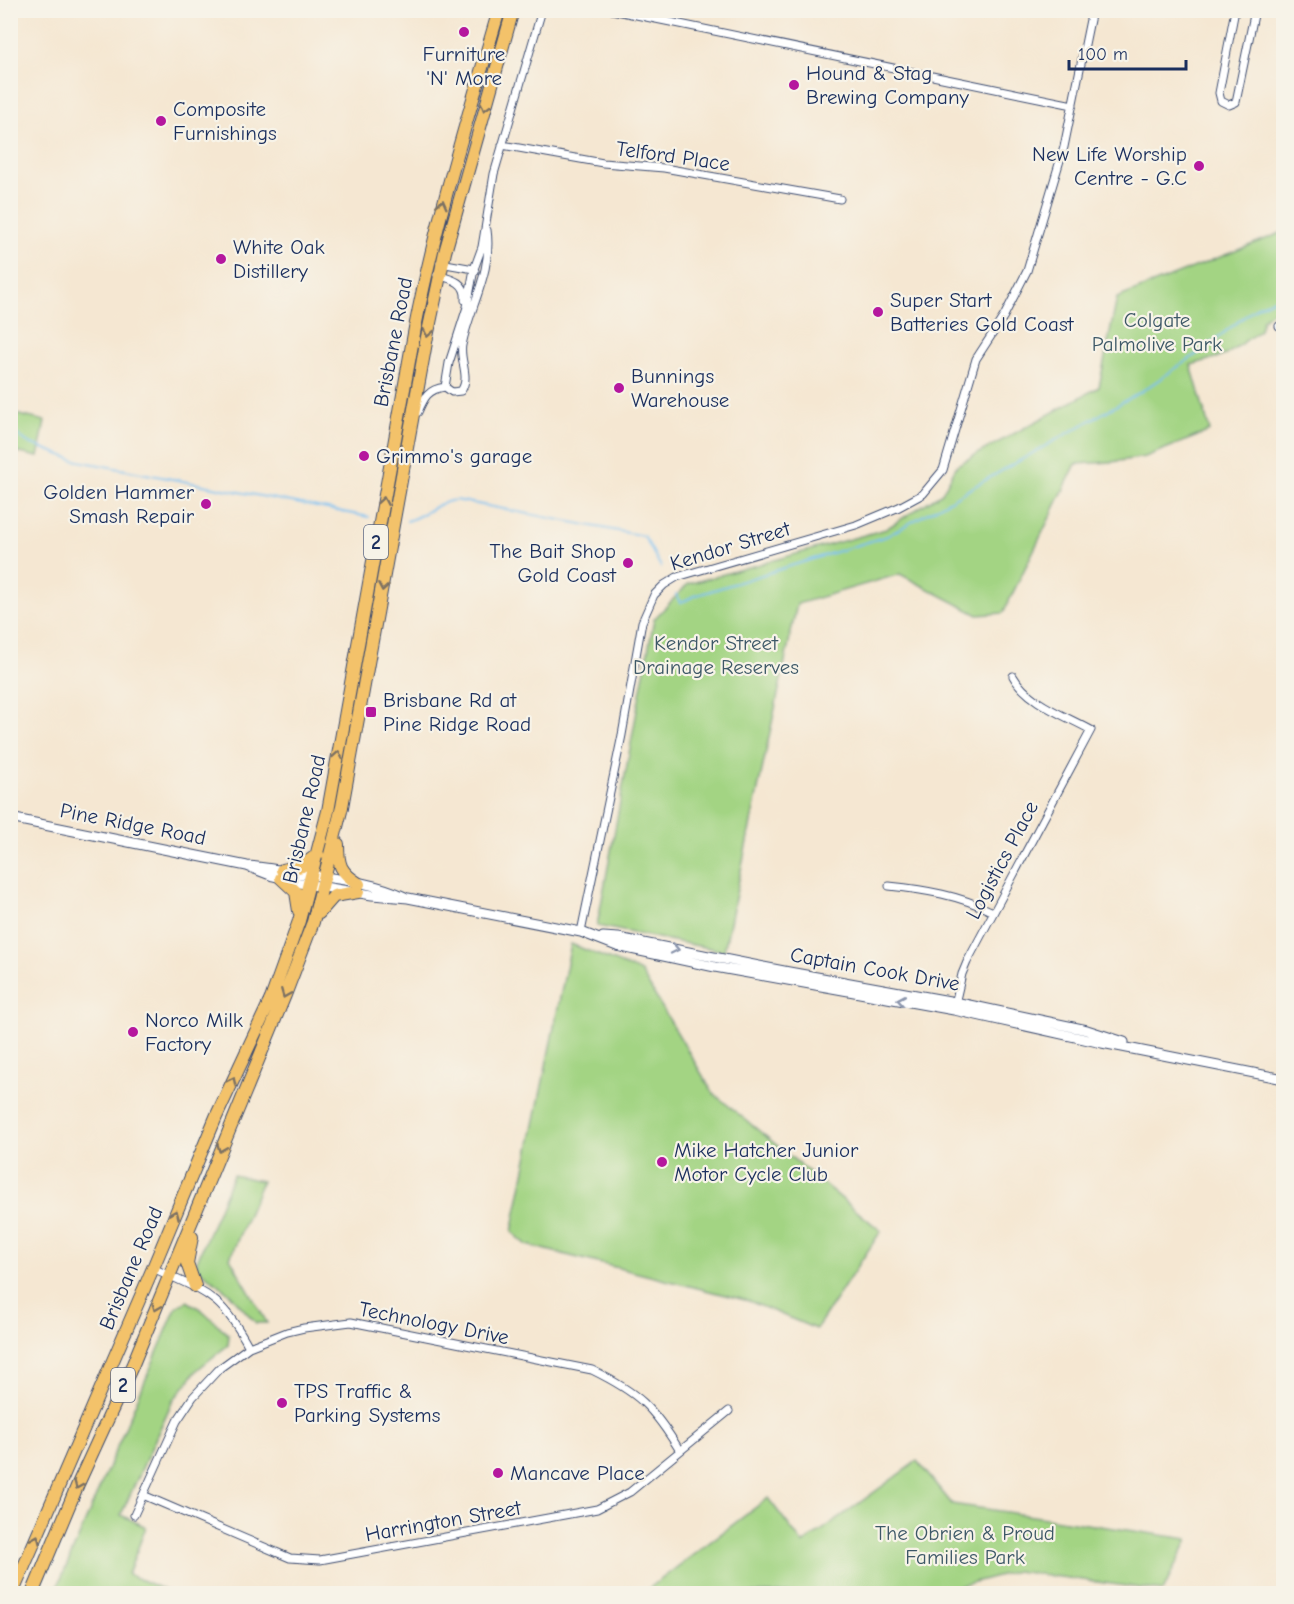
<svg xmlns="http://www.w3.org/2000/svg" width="1294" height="1604" font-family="'Comic Neue',sans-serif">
<rect width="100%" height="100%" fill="#f7f3e8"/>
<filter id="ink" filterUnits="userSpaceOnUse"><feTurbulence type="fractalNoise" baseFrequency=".0167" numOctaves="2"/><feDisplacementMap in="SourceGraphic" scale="12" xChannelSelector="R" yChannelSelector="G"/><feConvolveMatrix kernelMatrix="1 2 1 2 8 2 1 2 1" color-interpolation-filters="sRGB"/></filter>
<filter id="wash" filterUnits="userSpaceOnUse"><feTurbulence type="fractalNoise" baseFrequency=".008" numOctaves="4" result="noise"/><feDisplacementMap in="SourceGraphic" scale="24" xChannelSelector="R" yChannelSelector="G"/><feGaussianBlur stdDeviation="1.35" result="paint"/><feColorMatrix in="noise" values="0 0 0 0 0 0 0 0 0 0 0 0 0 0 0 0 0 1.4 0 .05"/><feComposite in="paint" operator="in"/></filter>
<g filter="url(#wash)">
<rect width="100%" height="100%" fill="#f5e7d2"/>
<path fill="#a3d483" stroke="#5f8270" stroke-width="1.5" d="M1283 232V308L1273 311 1263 319 1260 330 1226 355 1191 365 1210 431 1145 457 1112 462 1076 464 1003 613 978 615 900 574 797 604 724 951 597 926 654 619 688 584 886 529 942 493 957 465 1099 387 1117 298Z
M11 413 45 421 38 457 11 451Z
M571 944 641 972 713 1093 881 1231 816 1329 749 1301 527 1245 512 1232Z
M233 1175 262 1181 230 1258 267 1323H256L229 1293 197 1268V1261Z
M187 1301 202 1310 229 1335 228 1345 198 1369 172 1402 121 1515 146 1527 128 1574 171 1593H55L176 1308Z
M917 1461 952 1504 1188 1539 1163 1591 1016 1571 932 1593H643L768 1498 803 1544Z"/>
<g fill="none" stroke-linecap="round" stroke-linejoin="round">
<path stroke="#7ac0f1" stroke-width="2" d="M13 432 29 443 74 460 369 517
M407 521C424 516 439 501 456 500L644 536 661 567
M676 594 680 603 694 596 887 536 1142 391 1197 354 1258 306 1284 295"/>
</g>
</g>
<g filter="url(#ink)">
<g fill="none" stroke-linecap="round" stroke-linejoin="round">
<g stroke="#3c4b6f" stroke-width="9">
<path id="minor" d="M612 10 1073 105
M1235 10 1219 93 1221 101 1229 105 1236 102 1255 10
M502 145 603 163 664 168 840 199
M440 263 474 269 475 271
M437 275C452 279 467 282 465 300
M1279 326 1284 324
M445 387 449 363 467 307 474 269 482 247 494 174 542 10
M418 412C424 398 428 389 445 387L452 392 461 391C471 377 459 360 462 345 470 306 493 271 487 230
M889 886C926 890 959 895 993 912
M581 932 622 735 642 622 654 595 664 585 677 577 856 525 899 507 923 494 943 470 976 359 1004 316 1027 271 1064 147 1092 10
M955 1004 962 974 967 962 1091 730C1064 715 1028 703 1013 676
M153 1268C205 1293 220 1293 249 1347
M143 1495 290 1558 320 1560 597 1509 630 1492 729 1411
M134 1515 177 1421 193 1397 220 1368 249 1347 287 1332 304 1328 351 1322 592 1370C639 1393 653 1407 680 1451"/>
</g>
<g stroke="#3c4b6f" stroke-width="11">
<path id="tertiary" d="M10 818 247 866C267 867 285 872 303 874 337 879 374 882 405 897
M247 866 273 876 300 883 372 895 408 898 581 932 617 946 715 967 954 1010 1102 1043 1284 1079
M603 937 618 938 789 972 955 1002 1087 1030 1124 1042"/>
</g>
<g stroke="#3c4b6f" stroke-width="14">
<path id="trunk" d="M338 844C338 865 340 872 359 884
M282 870 302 866 318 854
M281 878 296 892 299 911
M319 913 334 896 358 892
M192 1237 187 1263 195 1286
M12 1594 153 1268 216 1117 271 999 299 921 328 811 415 328C436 220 468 116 499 10
M32 1594 78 1484 133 1364 285 995 313 922 342 807 427 337 445 252 513 10"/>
</g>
<use href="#minor" stroke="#fff" stroke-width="7"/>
<use href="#tertiary" stroke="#fff" stroke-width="9"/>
<use href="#trunk" stroke="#f3c26a" stroke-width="12"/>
</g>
<defs><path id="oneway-chevron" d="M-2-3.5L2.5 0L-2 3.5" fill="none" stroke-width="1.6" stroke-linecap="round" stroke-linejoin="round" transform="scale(1.5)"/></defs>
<g stroke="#7c7163">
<use href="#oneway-chevron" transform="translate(485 107) rotate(106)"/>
<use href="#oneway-chevron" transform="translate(442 204) rotate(-76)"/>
<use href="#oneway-chevron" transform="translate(428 333) rotate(101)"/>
<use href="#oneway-chevron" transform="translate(383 501) rotate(-80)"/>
<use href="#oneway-chevron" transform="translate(383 587) rotate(100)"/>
<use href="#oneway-chevron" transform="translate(338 755) rotate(-80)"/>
<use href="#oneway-chevron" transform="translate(285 994) rotate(112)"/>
<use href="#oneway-chevron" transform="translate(232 1081) rotate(-65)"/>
<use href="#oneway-chevron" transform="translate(221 1148) rotate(112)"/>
<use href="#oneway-chevron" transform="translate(175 1214) rotate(-67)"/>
<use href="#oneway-chevron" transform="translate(156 1307) rotate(112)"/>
<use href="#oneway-chevron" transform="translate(78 1485) rotate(113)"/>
<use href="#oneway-chevron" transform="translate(36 1539) rotate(-67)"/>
</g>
<g stroke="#8d97ae">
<use href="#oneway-chevron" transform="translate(675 949) rotate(12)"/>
<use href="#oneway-chevron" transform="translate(901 1000) rotate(-170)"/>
</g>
</g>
<g fill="#b5179e" stroke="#f7f3e8" stroke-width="2">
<circle cx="464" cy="32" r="6"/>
<circle cx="794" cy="85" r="6"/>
<circle cx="161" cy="121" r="6"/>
<circle cx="1199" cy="166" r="6"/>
<circle cx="221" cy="259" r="6"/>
<circle cx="878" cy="312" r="6"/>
<circle cx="619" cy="388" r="6"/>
<circle cx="364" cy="456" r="6"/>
<circle cx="206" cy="504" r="6"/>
<circle cx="628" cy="563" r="6"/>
<rect x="365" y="706" width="12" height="12" rx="3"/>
<circle cx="133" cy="1032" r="6"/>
<circle cx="662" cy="1162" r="6"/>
<circle cx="282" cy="1403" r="6"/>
<circle cx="498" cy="1473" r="6"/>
</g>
<g text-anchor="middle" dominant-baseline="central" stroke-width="4.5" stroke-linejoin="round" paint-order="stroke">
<g fill="#f7f3e8" stroke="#5d6a87" stroke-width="1.5">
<rect x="364" y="525" width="24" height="34" rx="4.5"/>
<rect x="111" y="1368" width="24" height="34" rx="4.5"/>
</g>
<g font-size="20" font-weight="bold" fill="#1b2f5e">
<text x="376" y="542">2</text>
<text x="123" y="1385">2</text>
</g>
<g font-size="21" fill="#1b2f5e" stroke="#f7f3e8" text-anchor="start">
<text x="464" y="54" text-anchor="middle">Furniture<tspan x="464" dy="24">'N' More</tspan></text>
<text x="806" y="73">Hound &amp; Stag<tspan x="806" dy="24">Brewing Company</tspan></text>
<text x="173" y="109">Composite<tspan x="173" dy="24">Furnishings</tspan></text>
<text x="1187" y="154" text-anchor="end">New Life Worship<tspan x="1187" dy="24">Centre - G.C</tspan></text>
<text x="233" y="247">White Oak<tspan x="233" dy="24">Distillery</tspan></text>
<text x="890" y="300">Super Start<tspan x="890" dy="24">Batteries Gold Coast</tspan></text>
<text x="631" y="376">Bunnings<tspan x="631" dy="24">Warehouse</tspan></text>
<text x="376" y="456">Grimmo's garage</text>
<text x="194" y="492" text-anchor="end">Golden Hammer<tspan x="194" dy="24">Smash Repair</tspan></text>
<text x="616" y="551" text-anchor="end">The Bait Shop<tspan x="616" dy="24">Gold Coast</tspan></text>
<text x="383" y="700">Brisbane Rd at<tspan x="383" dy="24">Pine Ridge Road</tspan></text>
<text x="145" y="1020">Norco Milk<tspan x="145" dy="24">Factory</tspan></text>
<text x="674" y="1150">Mike Hatcher Junior<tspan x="674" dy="24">Motor Cycle Club</tspan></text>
<text x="294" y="1391">TPS Traffic &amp;<tspan x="294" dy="24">Parking Systems</tspan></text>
<text x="510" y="1473">Mancave Place</text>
</g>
<g font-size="21" fill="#1b2f5e" stroke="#f7f3e8">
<text transform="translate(673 156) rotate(8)">Telford Place</text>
<text transform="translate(393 342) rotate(-79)">Brisbane Road</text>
<text transform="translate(730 546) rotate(-17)">Kendor Street</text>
<text transform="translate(304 819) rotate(-77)">Brisbane Road</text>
<text transform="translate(133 824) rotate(11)">Pine Ridge Road</text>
<text transform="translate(1002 860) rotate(-62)">Logistics Place</text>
<text transform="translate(875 969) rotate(10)">Captain Cook Drive</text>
<text transform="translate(131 1268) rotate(-67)">Brisbane Road</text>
<text transform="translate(434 1323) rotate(11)">Technology Drive</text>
<text transform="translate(443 1521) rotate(-10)">Harrington Street</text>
</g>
<g font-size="21" fill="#3d5867" stroke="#f7f3e8">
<text x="1157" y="320">Colgate<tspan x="1157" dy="24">Palmolive Park</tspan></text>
<text x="716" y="643">Kendor Street<tspan x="716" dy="24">Drainage Reserves</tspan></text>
<text x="965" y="1533">The Obrien &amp; Proud<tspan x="965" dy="24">Families Park</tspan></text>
</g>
</g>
<rect width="1294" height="1604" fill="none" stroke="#f7f3e8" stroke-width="36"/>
<path d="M1069 60v9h117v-9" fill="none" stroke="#1b2f5e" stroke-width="3"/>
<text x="1078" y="60" font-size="18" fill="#1b2f5e" stroke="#f7f3e8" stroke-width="4.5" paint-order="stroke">100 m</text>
</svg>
